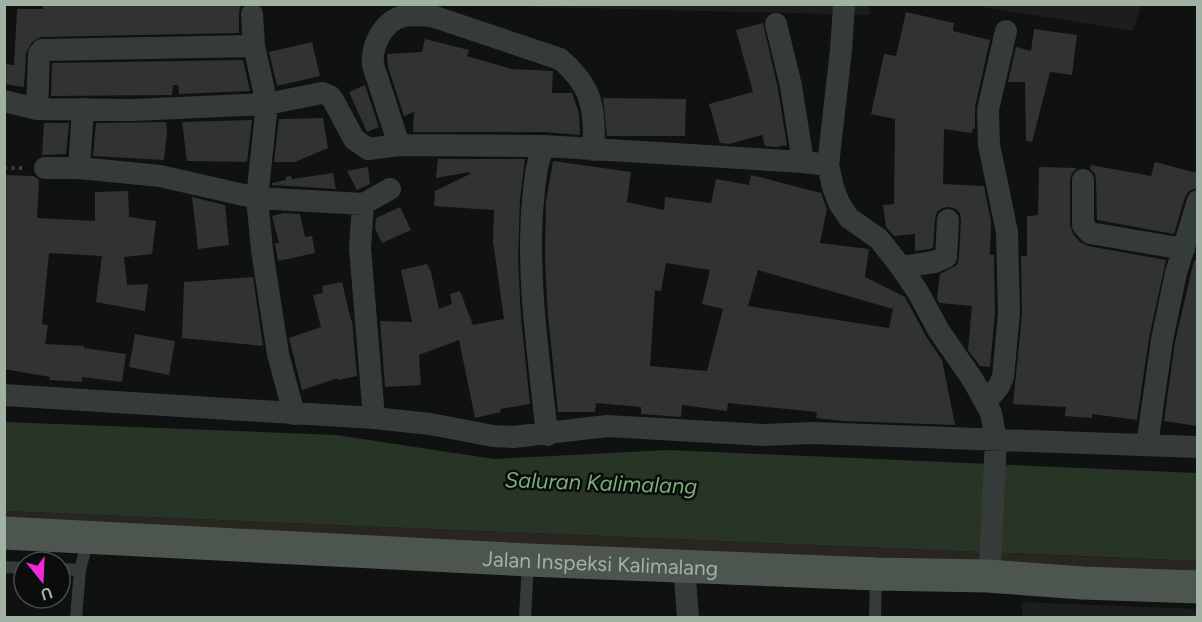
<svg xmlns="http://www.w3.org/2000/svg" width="1202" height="622" font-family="Figtree,sans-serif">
<rect width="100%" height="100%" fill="#101111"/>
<path fill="#1c1e1d" d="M462 5H870L869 15Z
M970 5H1141L1133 31Z
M1022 602 1197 609V617H1022Z"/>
<path fill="#292520" d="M5 511 1197 561 1198 587 5 534Z"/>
<path fill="#283526" d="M5 422 336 435 494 459 668 450 1197 473 1198 561 5 511Z"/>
<path fill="#303331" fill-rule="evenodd" d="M43 5H240L239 15V33L41 37 32 42 26 53 24 87 4 84V64L14 65 17 9H43Z
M906 12 954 23 953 31 990 40 975 107V129L973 128 972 133 944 129 943 184 984 186 991 222 990 255H994L995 313 990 367 980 366 968 350 972 306 939 303 937 299 940 274 957 265 959 258 961 221 960 213 956 209 949 207 942 208 937 212 935 219 933 248 930 249 915 251V234L894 236 886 227 883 205 894 204 895 119 871 114 884 54 896 56Z
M763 23 778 89 787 145 777 147 765 146 762 135 729 144 720 143 709 104 753 92 736 30Z
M1034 29 1077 35 1072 75 1050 72 1032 142 1026 141 1025 82H1008L1016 47 1031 51Z
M425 39 469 50 467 56 512 69 553 71 552 93H572L579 113 580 135 544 132H413L414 112 404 116 388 67 387 54 422 52Z
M312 42 320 76 277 86 269 52Z
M243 60 250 91 179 94 178 85H173L172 95 51 96 52 63Z
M365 85 379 127 367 132 349 92Z
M603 98 686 99 685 136H607Z
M323 118 328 148 295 162H274L279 119Z
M252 120 247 162 187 161 182 122Z
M166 122 167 131 164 160 93 156 96 123Z
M44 123H69L66 154 42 155Z
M438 159H525L520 199 518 259 521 318 530 404 500 409 501 412 475 418 459 340 419 355 421 385 385 387 380 321 412 322 401 270 427 264 431 272 439 309 452 304 450 294 460 291 473 325 504 319 493 241 494 210 434 206 435 191 470 174V172L436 178Z
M553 161 631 172 627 202 664 210 665 197 711 203 716 179 749 185 751 175 821 193 827 209 820 243 869 249 865 277 905 297 927 338 942 360 955 425 843 421 816 418 817 412 728 403 727 411 682 405 681 417 641 414V407L596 403 595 412H558L548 316 545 258 546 201ZM666 263 710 270 702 304 723 309 707 371 650 366 655 290 661 291ZM758 270 893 309 889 328 748 306Z
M1155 162 1197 173V188L1189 191 1185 197 1174 234 1097 220 1096 180 1095 174 1090 169 1091 165 1151 176Z
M368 167 370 184 357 190 347 171Z
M1039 167 1077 168 1072 173 1070 180V225L1073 234 1080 242 1088 246 1166 260 1149 338 1137 420 1092 414V418L1065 416 1066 407 1013 404 1022 314 1021 256H1027V216L1038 215Z
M333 173 336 189 272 185V183L286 180V177L291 176 292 179Z
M4 175 34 176 39 180 37 218 95 221V192L128 191 129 217 156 221 152 254 124 257 127 285 148 284 145 311 96 302 102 256 49 253 42 324 48 325 45 344 84 346V348L126 354 122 382 82 377V382L49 380 50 377 4 369Z
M192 197 225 205 229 245 198 249Z
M400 207 411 230 382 243 375 228 376 218Z
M284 213 300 214 305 237 312 236 315 253 278 261 275 243H279L272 216Z
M1194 260H1197V426L1164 421 1175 342Z
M253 277 263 346 182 338 184 282Z
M342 282 351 320H352L357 376 338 380V378L302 390 289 338 321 327 313 295 323 293 322 286Z
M135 334 175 341 169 375 129 367Z"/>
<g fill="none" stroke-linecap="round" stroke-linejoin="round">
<path stroke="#393f3a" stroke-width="4" stroke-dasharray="3 4.5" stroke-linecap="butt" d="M4 168H23"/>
<path stroke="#353b38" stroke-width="12" d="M4 567 24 568
M60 569 80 570
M76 618 80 570 88 539
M525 618 528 562
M875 618 876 575"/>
<path stroke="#353b38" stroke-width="22" d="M844 4 841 50 828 165 833 187 839 203 849 218 879 239 901 267 918 292 939 331 973 380 991 413 996 440 990 564 987 576
M252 14 254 46 267 104 257 198 262 250 278 354 294 414
M776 24 791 86 803 162
M4 101 37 109 133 110 267 104 322 93 330 96 333 100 354 139 368 149 399 145 544 146
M37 109 39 54 42 50 254 46
M399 145 373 65C371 45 383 22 403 16 412 14 423 16 432 16L560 59C594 88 594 108 594 150
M45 168H79L160 176 257 198 363 204
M79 168 83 109
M1083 180V225L1090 233 1184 249
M901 267 934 262 946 257 948 220
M4 395 374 418 430 424 493 436 513 437 607 426 765 435 812 433 1198 447
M986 402 999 386 1003 377 1009 313 1007 232 989 145 988 110 1006 31
M374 418 360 248 363 204 390 189
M547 435C539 357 526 278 533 200 535 182 536 163 544 146L803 162 828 165
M1147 445 1162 340 1176 273 1198 201
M684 566 688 618"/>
<path stroke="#4d554f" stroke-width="33" id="s1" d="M4 533 528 560 876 574 987 576 1082 583 1198 587"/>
</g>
<g text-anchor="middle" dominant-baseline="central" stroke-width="5" stroke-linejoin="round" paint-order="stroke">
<g font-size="21" fill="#a1b2a4" stroke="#0b0c0c">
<text stroke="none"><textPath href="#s1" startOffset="597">Jalan Inspeksi Kalimalang</textPath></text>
</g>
<g font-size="22" font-style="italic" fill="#79ae77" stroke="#0b0c0c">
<text transform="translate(601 483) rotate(2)">Saluran Kalimalang</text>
</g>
</g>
<rect width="1202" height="622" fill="none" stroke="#a1b2a4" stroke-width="12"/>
<g transform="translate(42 580) rotate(162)"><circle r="28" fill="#0b0c0c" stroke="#474e49" stroke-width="1.5"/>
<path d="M0-4.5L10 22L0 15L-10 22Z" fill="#f227d5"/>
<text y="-9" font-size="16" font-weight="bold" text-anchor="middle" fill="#a1b2a4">U</text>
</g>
</svg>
